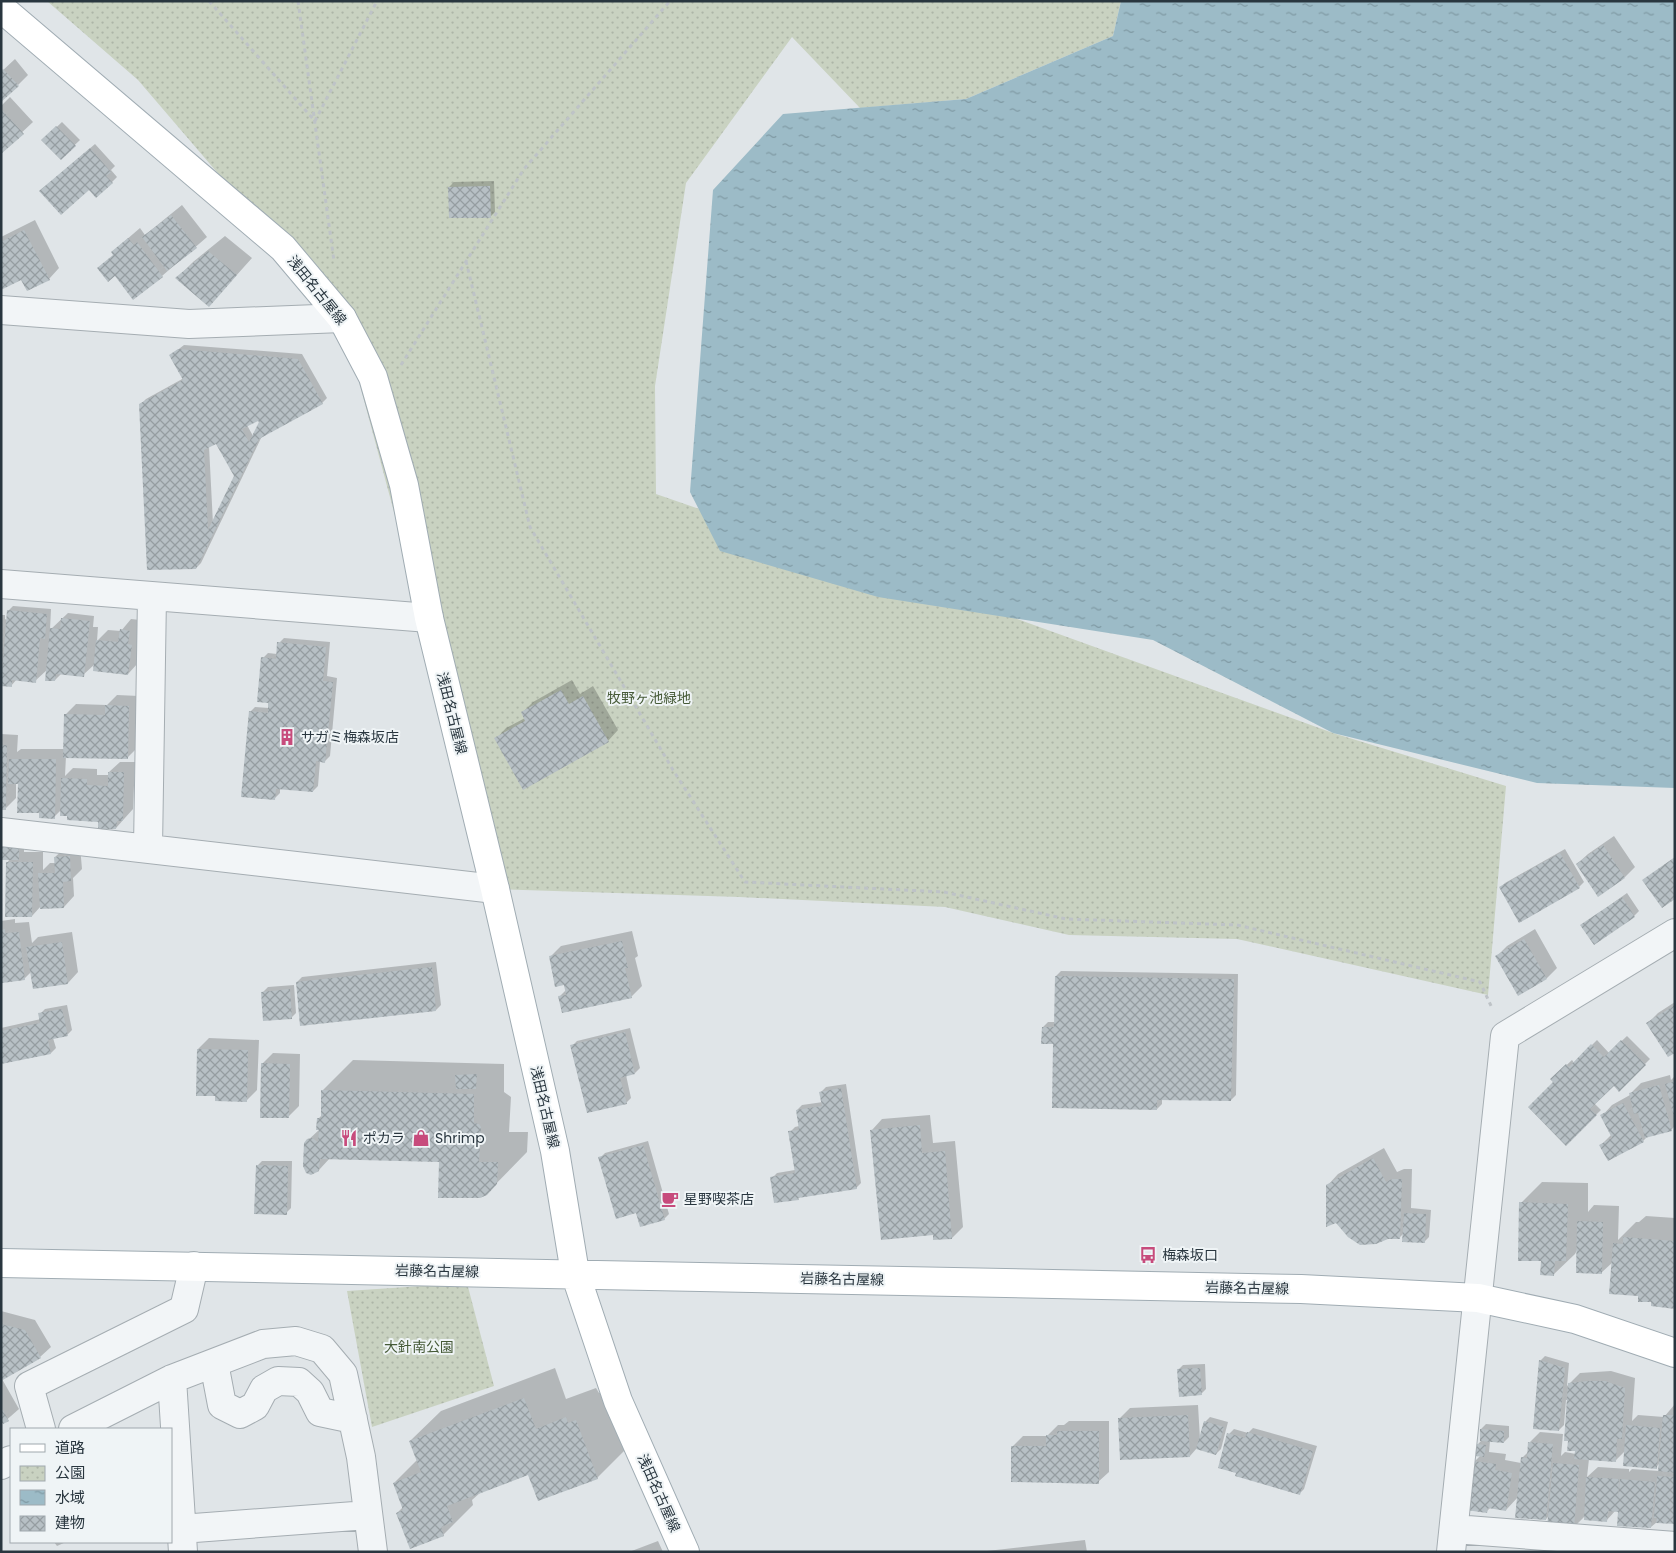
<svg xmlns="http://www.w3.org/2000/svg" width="1676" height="1553" font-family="Poppins,'Noto Sans JP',sans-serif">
<defs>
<pattern id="park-dots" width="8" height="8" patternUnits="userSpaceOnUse" patternTransform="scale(1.25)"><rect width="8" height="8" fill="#c9d2c1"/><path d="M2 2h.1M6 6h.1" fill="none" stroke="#adb5a7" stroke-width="1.8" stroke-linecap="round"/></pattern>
<pattern id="water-ripples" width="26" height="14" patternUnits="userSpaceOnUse" patternTransform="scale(1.25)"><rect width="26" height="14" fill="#9cbbc7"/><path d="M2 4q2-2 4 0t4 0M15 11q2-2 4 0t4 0" fill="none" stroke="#7f99a3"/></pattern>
<pattern id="building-cross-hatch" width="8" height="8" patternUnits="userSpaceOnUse" patternTransform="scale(1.25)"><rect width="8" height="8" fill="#b7c0c5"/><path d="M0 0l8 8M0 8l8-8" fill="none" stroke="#959da1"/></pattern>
</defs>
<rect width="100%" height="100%" fill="#e0e5e8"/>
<path fill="url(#park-dots)" d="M47 1H1121L1113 36 966 99 860 108 792 37 686 183 655 386 656 494 1020 620 1333 733 1506 786 1488 995 1237 939 1069 935 945 907 739 897 495 889 342 318 138 80Z
M467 1283 494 1386 372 1427 347 1291Z"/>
<path fill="url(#water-ripples)" d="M1121 1H1675V788L1537 783 1333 733 1153 640 878 597 720 551 690 492 713 190 783 114 966 99 1113 36Z"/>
<path fill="#0003" fill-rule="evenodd" d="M15 59 28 75 18 85 1 72Z
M10 97 33 122 1 152V106Z
M62 122 80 140 61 158 43 140Z
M95 144 115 166 111 170 117 177 112 182 89 189 46 186Z
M494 181 495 212 490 217 449 187 454 182Z
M182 205 207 237 162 276 133 298 112 252 140 228 145 235Z
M35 220 59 268 49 279 22 278 1 288V237Z
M225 236 252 258 209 306 177 278 193 262Z
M184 345 302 354 327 398 322 403 262 436 201 563 196 568 140 405 146 399 184 378 171 355ZM258 419 260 422 253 436 247 425ZM216 442 235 476 213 524 209 446Z
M13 606 51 609 50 630 68 613 94 616 93 627H98L97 641 108 630 121 631 131 619 140 620 138 663 128 674 95 664 83 675 61 674 55 680 48 669 35 681 17 679 11 686 3 671 1 673V615H5V619L7 620 8 611Z
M284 638 330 642 327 676 337 678 330 756 325 761H320L318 786 313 791 280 788V793L275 798 250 712 255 707 269 708 263 658 268 653 277 654 279 643Z
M572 680 580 694 593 686 618 730 608 741 496 739 506 728 525 718 522 713 533 702Z
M117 695 139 696 138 747 127 758 66 756 65 776 73 768 97 769V775H109V772L120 762H135L133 809 116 828 99 820 68 815 61 810 54 817 19 782H16V798L5 809 1 808V734L18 735 17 752 21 749H65V715L76 704 107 705Z
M1614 836 1635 867 1625 877 1599 895 1577 864 1588 854Z
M24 838V852H43V870L50 863H56L55 857 66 847 80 846 82 869 73 878 74 896 64 907 41 906 32 916 7 863Z
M1565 849 1584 882 1579 887 1500 888 1505 883Z
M1627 893 1639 911 1634 916 1582 925Z
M15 919V923L29 922 32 943 38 937 72 932 78 972 68 983 31 972 24 979 1 975V921Z
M1535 929 1557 968 1547 978 1519 994 1497 956 1507 946Z
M632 931 638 956 635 958 642 986 631 997H559L566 990 565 983 550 957 561 946Z
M436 962 441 1005 436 1010 297 982 302 977Z
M1061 971 1238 974 1236 1095 1231 1100 1162 1098V1104L1157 1109 1054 1043 1043 1027 1048 1022H1055L1056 976Z
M294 985 296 1013 291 1018 263 992 268 987Z
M1675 1002V1052L1648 1023 1658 1013Z
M67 1005 72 1030 67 1035 53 1038 56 1048 51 1053 1 1063V1028L41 1019 40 1014 45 1009Z
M630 1028 640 1068 635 1073 626 1075 631 1098 626 1103 572 1046 577 1041Z
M1627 1036 1650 1059 1619 1090 1614 1084 1594 1103 1601 1110 1566 1144 1555 1082 1552 1079 1572 1060 1574 1063 1597 1040 1609 1053Z
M209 1038 259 1040 257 1090 246 1101 216 1095 198 1049Z
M273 1053 300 1054 299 1106 288 1117 262 1064Z
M353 1060 504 1064V1092L511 1097 509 1132H528L527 1152 486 1194 440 1160 330 1158 319 1170 305 1143 320 1129 319 1118 322 1115V1091Z
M1670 1075 1671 1080 1675 1076V1126L1671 1130 1648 1136 1643 1141 1601 1145 1612 1134 1602 1116 1612 1105 1630 1095V1094L1641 1083Z
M846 1084 861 1183 856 1188 801 1196 798 1199 775 1202 772 1178 777 1173 795 1170 790 1132 795 1127 799 1126 797 1110 802 1105 823 1102 821 1092 826 1087Z
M930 1115 933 1143 955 1141 963 1227 952 1238 934 1239V1234L872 1130 882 1119Z
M648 1141 669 1214 664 1219 600 1158 605 1153Z
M1384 1148 1397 1172 1404 1169H1412L1411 1208 1431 1210 1429 1237 1424 1242 1404 1233 1399 1238 1328 1185 1338 1174Z
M262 1161H292L291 1208 286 1213 257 1166Z
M1542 1182 1588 1183V1212L1594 1205 1619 1206 1618 1240 1636 1222H1639L1646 1216 1675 1218V1307L1652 1301 1640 1295 1613 1262 1601 1273 1578 1248 1575 1254 1553 1275 1542 1260 1521 1203Z
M1 1311 35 1320 51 1347 40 1357 2 1379 19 1409 3 1423 1 1419Z
M1545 1356 1569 1363 1567 1386 1580 1373 1611 1371 1635 1378 1632 1421 1638 1415 1664 1417 1675 1404V1523L1657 1522 1651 1527 1616 1510 1606 1521 1585 1516 1574 1527 1550 1515 1546 1519 1518 1497 1506 1510 1491 1507 1487 1511 1474 1462 1481 1455 1478 1444 1481 1441V1429L1486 1424 1509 1426V1437L1504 1442 1490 1441 1489 1452 1506 1454 1505 1460 1521 1463 1522 1458 1529 1451V1443L1540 1432 1563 1434 1561 1456 1565 1452 1576 1454 1568 1400H1566L1564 1425 1559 1430 1540 1361ZM1626 1450 1656 1467 1660 1463 1659 1471 1632 1469 1629 1472V1469L1598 1467 1587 1477 1589 1459 1615 1461Z
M1205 1364 1206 1389 1201 1394 1178 1370 1183 1365Z
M555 1368 566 1399 596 1388 599 1393 606 1390 627 1448 597 1478 529 1474 481 1492 472 1500 473 1505 443 1535 397 1513 403 1507 394 1483 417 1460 410 1441 441 1411Z
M1198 1405 1200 1439 1205 1422 1210 1417 1228 1422 1221 1449 1216 1454 1197 1448 1190 1456 1119 1419 1130 1408Z
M1069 1421H1109V1472L1098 1482 1012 1447 1023 1436H1047L1058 1425H1064Z
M1253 1428 1317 1446 1304 1489 1299 1494 1229 1434 1234 1429 1248 1433Z
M1085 1540 1087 1552H978Z
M658 1541 663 1552H629Z
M54 1542H66L57 1546Z"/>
<path fill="url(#building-cross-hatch)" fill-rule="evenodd" d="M3 69 19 86 1 102V71Z
M1 109 24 134 1 154Z
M56 126 76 146 61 160 41 140Z
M90 148 111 172 106 176 113 183 96 198 89 190 61 215 39 191Z
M490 186 491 218H449L448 187Z
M171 215 197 248 167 271 142 237Z
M24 230 50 280 27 291 21 280 1 290V242Z
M128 238 134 245 137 242 163 277 133 300 115 276 108 282 97 268 113 255 111 252Z
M208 251 237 275 209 307 175 278Z
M178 349 298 359 323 404 259 439 196 569 147 570 139 404 183 380 169 355ZM258 421 259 422 249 442 242 429ZM216 444 234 476 208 530 204 450Z
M7 610 47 614 45 639 40 638 36 683 12 680V687L1 686Z
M61 618 90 621 84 677 56 674 55 681H45L50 628 60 629Z
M120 629 130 631 128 644 132 645 128 675 93 671 96 640 118 642Z
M277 642 326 647 323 681 333 682 325 763 316 761 313 792 276 789 275 800 241 797 249 711 268 713V703L257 702 261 657 276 659Z
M561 690 569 704 583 696 609 742 523 790 494 738 525 721 521 712Z
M105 705 129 706 128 759 63 758 64 714 105 715Z
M1 745H7L6 810H1Z
M9 759H56L55 819 39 818V813H17L18 784H8Z
M108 772H124L123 821H117L116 829H98V822L67 820V816H60L61 778 87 779V785L108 786Z
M1 843H19V860H1Z
M1603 845 1625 878 1598 897 1576 864Z
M1560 853 1580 888 1519 923 1499 887Z
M70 856 71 881 63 882 64 908 40 909 38 873H55L54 857Z
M1675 857V899L1662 908 1642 880Z
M6 862H33L32 917H5Z
M1622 897 1635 917 1594 945 1580 925Z
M5 929V933L19 932 25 980 2 983 1 930Z
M1524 939 1547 979 1518 996 1495 956Z
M622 941 628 968H625L632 998 562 1013 558 996 566 995 564 985 555 987 549 956Z
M62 942 68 984 33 989 26 947Z
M432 967 436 1011 300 1026 296 982Z
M1055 976 1234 979 1231 1101 1157 1100V1110L1052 1108 1053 1044H1041L1042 1027H1054Z
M290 989 292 1019 263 1021 261 992Z
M1675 1005V1053L1668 1057 1646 1023Z
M62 1009 68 1036 48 1040 51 1054 1 1064V1031L40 1023 38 1013Z
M625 1032 635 1074 620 1078 627 1104 587 1113 570 1045Z
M1621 1040 1646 1065 1619 1092 1614 1086 1590 1109 1597 1115 1566 1146 1528 1107 1553 1082 1550 1079 1566 1064 1569 1067 1591 1044 1604 1057Z
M197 1049 248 1050 247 1102 215 1101V1096H196Z
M261 1063 290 1064 289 1118H260Z
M477 1074 476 1089H456L455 1075Z
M1675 1081V1117H1674L1665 1084Z
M1659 1085 1672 1131 1645 1138 1638 1113 1634 1114 1629 1093Z
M841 1088 857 1189 798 1198 799 1200 774 1203 770 1177 795 1173 788 1131 799 1130 796 1110 822 1106 819 1092Z
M321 1090 474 1094V1123L479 1124 481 1127 479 1162H498L497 1184 487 1195 480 1198H438L439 1162 320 1159 319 1171 311 1175 306 1173 303 1166 304 1143 307 1139 312 1138 318 1142 319 1130H316L317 1118H321Z
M1623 1103 1644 1142 1608 1161 1599 1145 1612 1138 1600 1115Z
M920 1125 922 1153 945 1151 952 1239 933 1240V1235L881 1240 870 1130Z
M643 1145 665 1220 640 1227 636 1213 616 1219 598 1157Z
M1373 1158 1386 1182 1392 1179H1402L1400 1239H1388L1376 1244 1360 1245 1348 1237 1336 1223 1326 1227V1185Z
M256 1165 288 1166 287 1215 254 1214Z
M1519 1202 1568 1204 1566 1261H1555L1554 1276 1540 1275 1541 1261H1518Z
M1404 1213 1426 1214 1425 1243 1402 1242Z
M1577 1221 1603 1222 1602 1274 1576 1273Z
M1623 1237 1675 1241V1309L1651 1306V1302H1638V1296L1609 1294 1613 1243 1623 1244Z
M1 1324 25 1330 41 1358 1 1381Z
M1539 1360 1565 1368 1559 1431 1533 1429Z
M1200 1368 1202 1395 1179 1397 1177 1369Z
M1589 1381H1605L1625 1388 1622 1439H1617L1616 1462 1574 1459 1575 1451H1567L1568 1441H1564L1568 1383Z
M524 1398 536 1429 566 1417 568 1423 576 1420 598 1479 538 1501 528 1475 447 1506 453 1522 441 1527 444 1536 410 1549 396 1513 403 1510 393 1483 421 1472 409 1441Z
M1 1407 9 1421 3 1424 1 1421Z
M1188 1415 1190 1457 1120 1460 1118 1418Z
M1663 1415H1675V1473L1658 1471Z
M1204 1421 1224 1427 1216 1455 1196 1449Z
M1626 1425 1660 1428 1657 1469 1623 1466Z
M1480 1429 1504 1431V1443L1480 1441Z
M1057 1431H1099V1484L1011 1482V1446H1046V1435H1057Z
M1247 1432 1313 1451 1300 1495 1235 1476 1236 1473 1218 1468 1227 1433 1245 1438Z
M1528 1442 1553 1444 1546 1520 1515 1518 1521 1457 1527 1458Z
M1477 1444 1486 1445 1484 1457 1475 1456Z
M1473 1461 1496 1464 1495 1470 1512 1473 1506 1511 1488 1508 1487 1513 1466 1510Z
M1553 1463 1579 1465 1574 1528 1547 1527Z
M1657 1476 1675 1477V1524L1656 1523 1657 1518H1654Z
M1586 1477 1619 1479 1618 1502 1620 1479 1655 1482 1651 1528 1617 1526 1618 1512 1608 1511 1607 1522 1584 1520Z"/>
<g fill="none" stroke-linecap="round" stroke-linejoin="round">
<g stroke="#a5adb2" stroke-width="30">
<path id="minor" d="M1 310 189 324 342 318
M1 584 429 618
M1 832 495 889
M148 848 152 596
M214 1363 222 1405 240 1414 255 1406 264 1389 278 1381 299 1382 310 1392 320 1412 353 1419
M172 1379 183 1552
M41 1429 29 1386 184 1309 194 1266
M73 1429 172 1379 263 1344 296 1341 322 1349 343 1374 361 1457 373 1552
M1 1465 11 1460
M181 1529 368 1515
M1454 1529 1675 1546
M1451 1552 1505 1036 1675 933"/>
</g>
<g stroke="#a0acb3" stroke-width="30">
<path id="major" d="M1 8 283 248 342 318 373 377 404 485 429 618 495 889 555 1151 575 1273 618 1401 685 1552
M1 1263 1301 1289 1478 1298 1575 1319 1675 1353"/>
</g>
<path stroke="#bec3c7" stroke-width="3" stroke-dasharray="4 4" stroke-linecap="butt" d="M209 1 315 121 377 1
M298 1 334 261
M466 261 530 527 673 770 745 882 944 892 1066 919 1237 925 1480 982 1492 1008
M401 365 524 169 670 1"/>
<use href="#minor" stroke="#f2f5f7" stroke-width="28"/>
<use href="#major" stroke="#fff" stroke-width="28"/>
</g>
<defs>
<g id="building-bare" transform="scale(1.35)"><path d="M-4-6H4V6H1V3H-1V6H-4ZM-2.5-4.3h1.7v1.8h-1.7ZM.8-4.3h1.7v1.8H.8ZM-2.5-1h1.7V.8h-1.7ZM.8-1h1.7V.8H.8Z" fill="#c74b7c" stroke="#eff4f6" stroke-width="2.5" paint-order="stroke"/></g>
<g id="restaurant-bare" transform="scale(1.35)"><path d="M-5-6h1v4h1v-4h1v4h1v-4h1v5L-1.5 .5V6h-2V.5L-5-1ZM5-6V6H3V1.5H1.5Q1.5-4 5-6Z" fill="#c74b7c" stroke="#eff4f6" stroke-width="2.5" paint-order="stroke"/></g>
<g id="shop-bare" transform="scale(1.35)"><path d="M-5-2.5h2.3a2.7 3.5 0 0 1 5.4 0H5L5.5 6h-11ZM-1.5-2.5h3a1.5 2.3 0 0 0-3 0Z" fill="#c74b7c" stroke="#eff4f6" stroke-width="2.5" paint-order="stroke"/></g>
<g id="cafe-bare" transform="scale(1.35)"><path d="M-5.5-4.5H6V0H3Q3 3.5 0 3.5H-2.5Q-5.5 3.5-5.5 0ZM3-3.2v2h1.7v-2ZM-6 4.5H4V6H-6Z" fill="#c74b7c" stroke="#eff4f6" stroke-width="2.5" paint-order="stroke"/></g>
<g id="bus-bare" transform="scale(1.35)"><path d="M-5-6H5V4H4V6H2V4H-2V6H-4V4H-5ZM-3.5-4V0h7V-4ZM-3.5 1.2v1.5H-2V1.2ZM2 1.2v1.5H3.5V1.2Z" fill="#c74b7c" stroke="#eff4f6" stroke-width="2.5" paint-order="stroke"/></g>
</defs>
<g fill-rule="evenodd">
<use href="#building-bare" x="287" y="737"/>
<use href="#restaurant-bare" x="349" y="1138"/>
<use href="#shop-bare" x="421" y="1138"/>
<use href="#cafe-bare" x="670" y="1199"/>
<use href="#bus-bare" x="1148" y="1255"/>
</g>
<g text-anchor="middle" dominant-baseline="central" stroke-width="4" stroke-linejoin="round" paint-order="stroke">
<g font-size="14" fill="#29363f" stroke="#eff4f6">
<text transform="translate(317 290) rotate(51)">浅田名古屋線</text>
<text transform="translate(452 713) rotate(76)">浅田名古屋線</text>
<text transform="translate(545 1107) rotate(77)">浅田名古屋線</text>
<text transform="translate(437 1271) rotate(1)">岩藤名古屋線</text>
<text transform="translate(842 1279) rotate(1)">岩藤名古屋線</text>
<text transform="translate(1247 1288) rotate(1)">岩藤名古屋線</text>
<text transform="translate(659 1493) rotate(66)">浅田名古屋線</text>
</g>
<g font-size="14" fill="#465a37" stroke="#eff4f6">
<text x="649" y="698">牧野ヶ池緑地</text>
<text x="419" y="1347">大針南公園</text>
</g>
<g font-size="14" fill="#29363f" stroke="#eff4f6" text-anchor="start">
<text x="301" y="737">サガミ梅森坂店</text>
<text x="363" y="1138">ポカラ</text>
<text x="435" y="1138">Shrimp</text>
<text x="684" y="1199">星野喫茶店</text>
<text x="1162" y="1255">梅森坂口</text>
</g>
</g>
<rect width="1676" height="1553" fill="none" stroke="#29363f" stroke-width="5"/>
<rect x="10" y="1428" width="162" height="115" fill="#eff4f6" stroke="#a0a8ad"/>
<rect x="20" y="1444" width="25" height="8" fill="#ffffff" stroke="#a0a8ad"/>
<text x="55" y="1453" font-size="15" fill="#29363f">道路</text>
<rect x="20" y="1466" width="25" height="15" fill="url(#park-dots)" stroke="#a0a8ad"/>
<text x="55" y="1478" font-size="15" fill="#29363f">公園</text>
<rect x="20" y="1490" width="25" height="15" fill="url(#water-ripples)" stroke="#a0a8ad"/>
<text x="55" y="1503" font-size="15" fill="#29363f">水域</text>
<rect x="20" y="1516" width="25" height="15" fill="url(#building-cross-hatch)" stroke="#a0a8ad"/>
<text x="55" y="1528" font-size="15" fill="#29363f">建物</text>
</svg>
